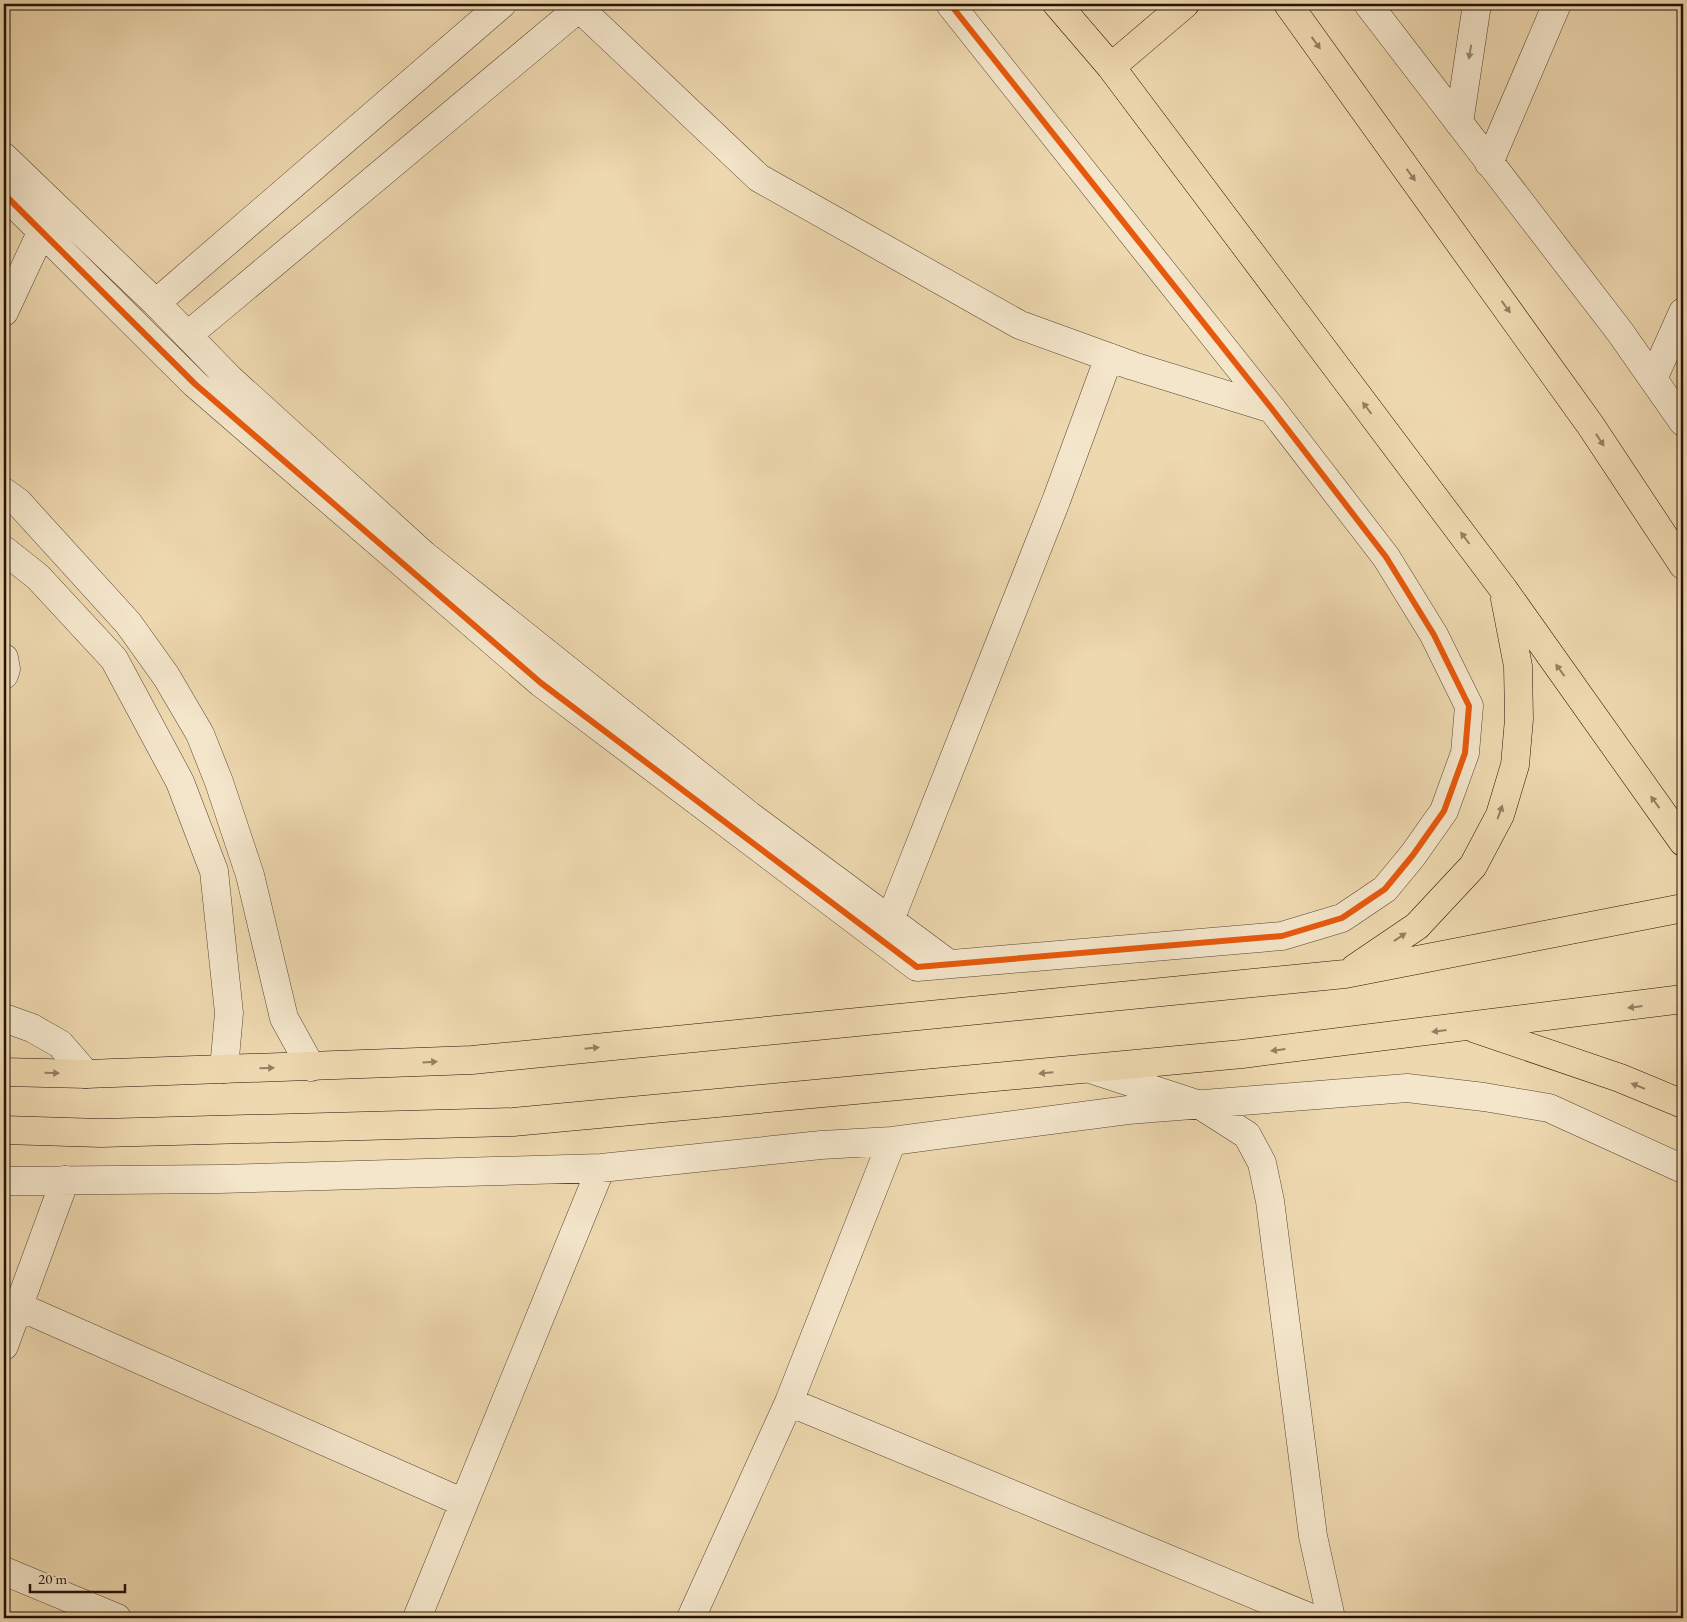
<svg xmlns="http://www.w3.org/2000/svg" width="1687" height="1622" font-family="'EB Garamond',serif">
<rect width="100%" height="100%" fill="#eed8af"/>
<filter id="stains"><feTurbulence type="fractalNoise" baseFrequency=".004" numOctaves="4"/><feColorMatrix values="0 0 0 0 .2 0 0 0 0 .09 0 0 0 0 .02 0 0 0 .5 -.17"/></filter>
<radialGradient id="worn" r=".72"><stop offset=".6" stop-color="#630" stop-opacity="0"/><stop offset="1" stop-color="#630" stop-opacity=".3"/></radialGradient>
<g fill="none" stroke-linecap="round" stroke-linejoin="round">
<g stroke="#564431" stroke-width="29">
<path id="minor" d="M575 4 759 178 1020 325 1133 366 1272 409
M1368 4 1620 332 1683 422
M1459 123 1477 4
M4 157 156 303 230 379 424 555 750 816 949 964
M1489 163 1557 4
M4 194 195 384 541 683 917 967 1282 936 1342 918 1385 889 1413 855 1444 811 1465 753 1469 706 1434 635 1386 557 1272 409 950 4
M156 303 502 4
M4 312 41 233
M188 335 579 8
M1653 379 1683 312
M4 492 18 502 128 623 166 676 200 734 219 782 250 875 284 1018 311 1067
M4 550 38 577 114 659 180 782 214 871 229 1013 224 1069
M4 658 6 669 4 675
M890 920 1056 501 1109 357
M4 1018 32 1028 60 1044 86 1074
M1090 1069 1200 1105 1247 1135 1262 1163 1270 1201 1313 1536 1331 1618
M4 1181 220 1179 601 1168 821 1145 892 1141 1128 1110 1407 1088 1484 1097 1549 1108 1683 1169
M18 1306 464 1503
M4 1346 65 1180
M789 1402 1311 1618
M4 1571 117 1618
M417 1618 601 1168
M691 1618 789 1402 892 1141"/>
</g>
<g stroke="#241207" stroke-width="29">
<path id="major" d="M1057 4 1111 67 1504 590 1683 842
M1288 4 1591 426 1683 565
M1111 67 1185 4
M1355 968 1417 926 1473 866 1500 815 1515 765 1519 719 1518 666 1505 599
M1476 1029 1620 1078 1683 1104
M4 1072 86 1074 472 1060 1345 974 1683 908
M4 1130 101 1133 513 1122 1242 1054 1683 999"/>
</g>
<use href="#minor" stroke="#f4e6cb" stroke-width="28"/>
<use href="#major" stroke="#eed8af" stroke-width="28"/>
<g stroke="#f4e6cb" stroke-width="9">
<path id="cycleway" d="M4 194 195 384 541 683 917 967 1282 936 1342 918 1385 889 1413 855 1444 811 1465 753 1469 706 1434 635 1386 557 1272 409 950 4"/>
</g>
<use href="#cycleway" stroke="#e8590c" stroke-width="6"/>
</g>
<defs><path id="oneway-solid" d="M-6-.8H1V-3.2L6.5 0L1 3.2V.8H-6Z" transform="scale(1.25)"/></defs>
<g fill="#937f63">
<use href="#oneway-solid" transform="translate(1316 43) rotate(54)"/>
<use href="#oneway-solid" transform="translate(1411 175) rotate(54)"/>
<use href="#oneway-solid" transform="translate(1506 307) rotate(54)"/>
<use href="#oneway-solid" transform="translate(1367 408) rotate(-127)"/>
<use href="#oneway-solid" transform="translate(1600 440) rotate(57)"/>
<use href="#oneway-solid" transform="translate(1465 538) rotate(-127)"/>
<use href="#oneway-solid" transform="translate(1560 670) rotate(-126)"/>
<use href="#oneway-solid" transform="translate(1655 802) rotate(-126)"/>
<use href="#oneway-solid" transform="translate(1500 812) rotate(-70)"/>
<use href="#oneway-solid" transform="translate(1400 937) rotate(-34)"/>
<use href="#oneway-solid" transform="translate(1635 1007) rotate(173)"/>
<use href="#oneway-solid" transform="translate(1439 1031) rotate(173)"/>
<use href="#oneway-solid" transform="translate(592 1048) rotate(-6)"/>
<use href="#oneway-solid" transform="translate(1278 1050) rotate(173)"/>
<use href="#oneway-solid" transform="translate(430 1062) rotate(-3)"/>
<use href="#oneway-solid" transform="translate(267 1068) rotate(-1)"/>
<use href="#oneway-solid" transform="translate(52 1073) rotate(2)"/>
<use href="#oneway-solid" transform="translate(1046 1073) rotate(175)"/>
<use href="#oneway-solid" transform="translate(1638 1086) rotate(-158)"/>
</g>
<use fill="#968773" href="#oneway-solid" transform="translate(1470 52) rotate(99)"/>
<rect width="1687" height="1622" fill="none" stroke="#eed8af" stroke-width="20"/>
<rect x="5" y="5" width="1677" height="1612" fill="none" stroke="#241207" stroke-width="2.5"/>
<rect x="10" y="10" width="1667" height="1602" fill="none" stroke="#241207"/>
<path d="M30 1584v8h95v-8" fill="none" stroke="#241207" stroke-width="2.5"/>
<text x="38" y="1584" font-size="15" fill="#241207" stroke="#f4e6cb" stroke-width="4" paint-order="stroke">20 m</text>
<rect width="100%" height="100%" filter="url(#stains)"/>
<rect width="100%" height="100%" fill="url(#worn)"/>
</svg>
